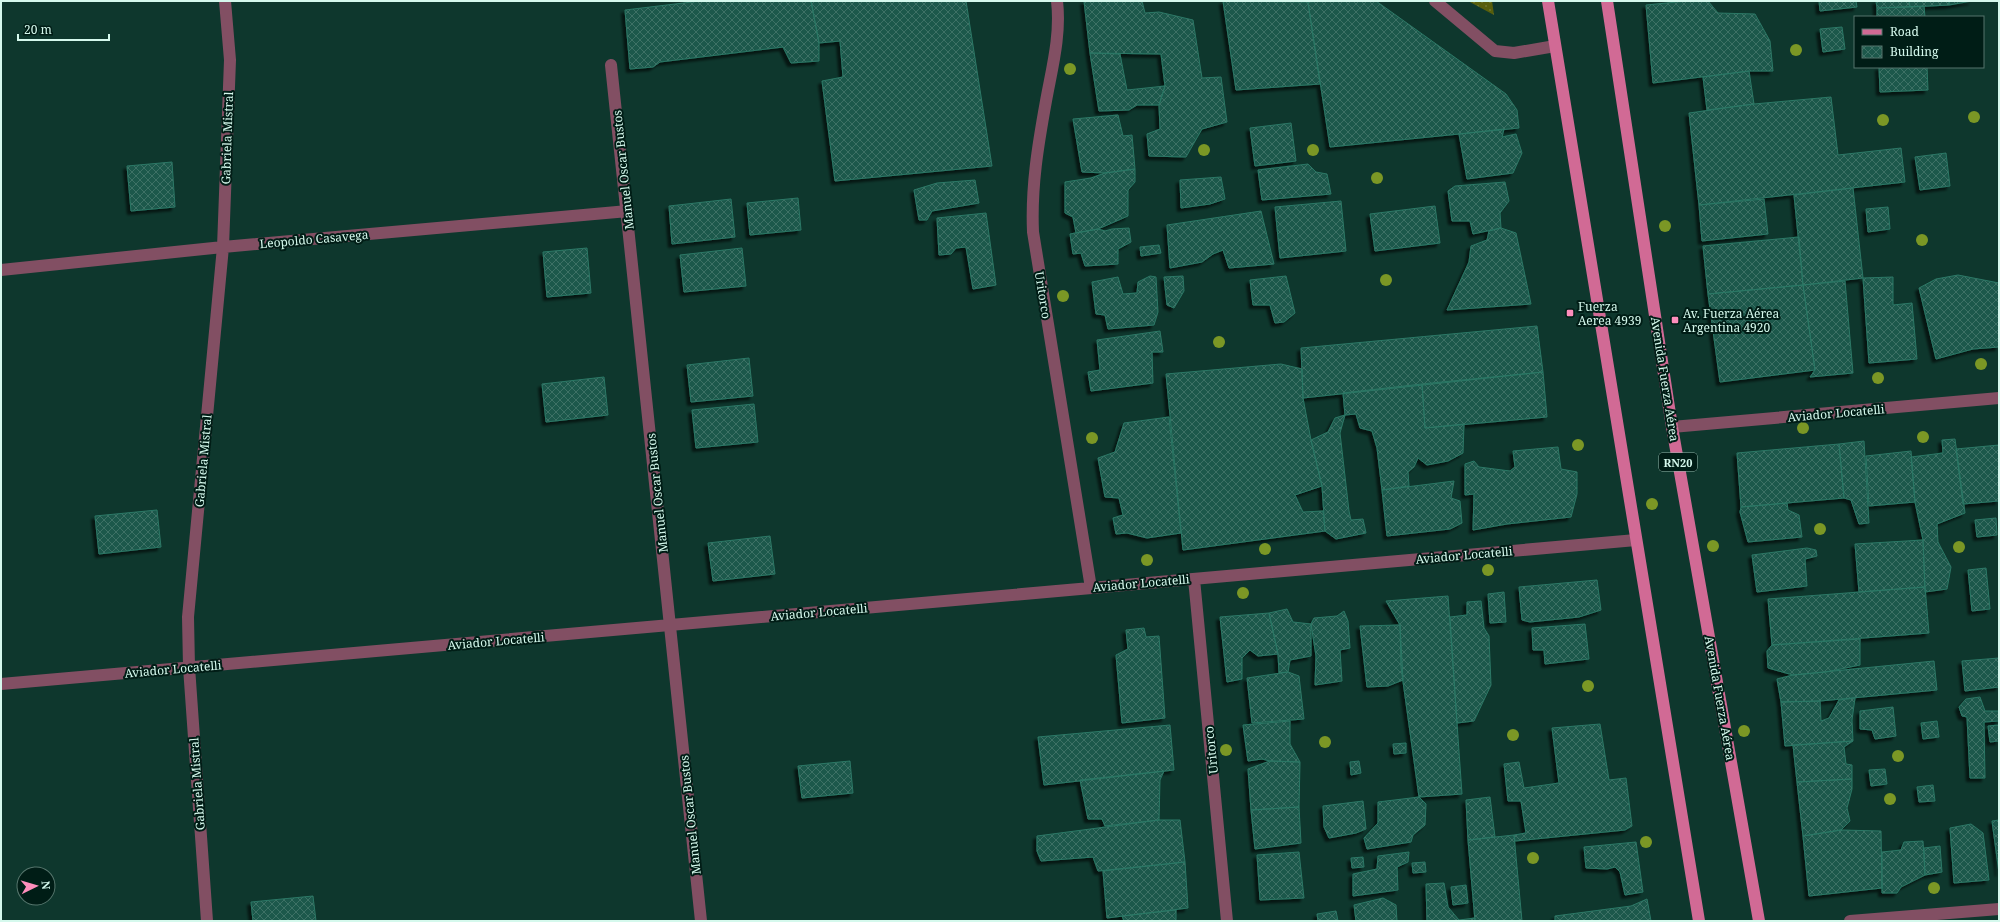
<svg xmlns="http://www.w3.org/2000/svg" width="2000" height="922" font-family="'Noto Serif',serif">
<defs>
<pattern id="grass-dots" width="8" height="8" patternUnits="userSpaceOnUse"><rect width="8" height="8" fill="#575e0b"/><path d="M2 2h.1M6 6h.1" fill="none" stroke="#6e762f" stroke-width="1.8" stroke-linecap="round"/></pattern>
<pattern id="building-cross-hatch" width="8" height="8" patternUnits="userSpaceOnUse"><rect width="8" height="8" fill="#1d584b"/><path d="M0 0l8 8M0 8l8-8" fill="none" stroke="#3d7165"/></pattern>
<filter id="shadow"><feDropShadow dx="-3.5" dy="3.5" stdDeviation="1" flood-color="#0009"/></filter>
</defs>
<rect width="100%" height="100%" fill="#0e372d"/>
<path fill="url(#grass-dots)" d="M1468 1H1492L1494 15Z"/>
<path fill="url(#building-cross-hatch)" stroke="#2c7866" filter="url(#shadow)" d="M700 1H811L819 43V61L791 63 783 47 660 62 653 67 630 69 625 10Z
M811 1H966L992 166 835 181 822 81 843 77 840 41 819 43Z
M1084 1H1142L1145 13 1159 12 1193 20 1202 78 1221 77 1227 122 1202 129 1186 157 1149 156 1147 134 1160 129 1159 105 1165 86 1161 54 1090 53Z
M1223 1 1308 2 1320 84 1236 90Z
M1323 1H1376L1506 94 1517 110 1519 128 1330 147 1308 2Z
M1708 1 1718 13 1755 14 1770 41 1773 71H1749L1653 83 1646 5 1687 1Z
M1819 1H1856L1857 7 1820 11Z
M1876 1H1909L1910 7 1877 8Z
M1909 1H1949V5L1910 7Z
M1949 1H1972L1949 5Z
M1924 6 1925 17H1877V8Z
M1842 27 1845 49 1823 52 1820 29Z
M1090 53 1120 54 1127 90 1165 86 1159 105H1137L1129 110 1099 111Z
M1879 67H1927L1928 90 1880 92Z
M1749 71 1754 104 1707 110 1703 77Z
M1831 97 1838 155 1901 148 1905 182 1699 205 1689 113 1754 104Z
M1118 115 1123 136 1132 135 1135 169 1105 173 1082 172 1073 119Z
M1291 123 1296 161 1255 166 1250 128Z
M1504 129 1502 137 1516 134 1522 153 1513 173 1467 179 1459 134Z
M1946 153 1950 186 1920 190 1915 157Z
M172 162 175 207 131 211 127 166Z
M1308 164 1316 172 1327 174 1331 194 1262 200 1258 170Z
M1135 169V182L1128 190V216L1098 229 1076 233 1073 217 1065 213V182L1091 178 1105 173Z
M1221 177 1225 199 1210 204 1181 208 1180 180Z
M975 180 979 203 932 211 927 220H919L914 190 937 183Z
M1505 182 1509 201 1500 213 1501 228 1473 234 1470 221H1452L1448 191 1455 186Z
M1853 188 1863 278 1803 285 1794 195Z
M798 198 801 230 750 235 747 203Z
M731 199 735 237 672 244 669 206Z
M1764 199 1768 234 1702 241 1699 205Z
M1341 201 1346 251 1280 258 1275 207Z
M1435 206 1440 243 1375 251 1370 214Z
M1888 207 1890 229 1868 232 1866 209Z
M1261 211 1274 264 1229 268 1223 250 1213 254 1202 262 1170 268 1167 225Z
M986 213 996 285 973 289 966 247 956 248 951 254 939 255 937 218Z
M1129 228 1131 242 1118 249V264L1085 266 1081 253 1073 254 1070 234 1098 229 1105 231 1112 229Z
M1501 228 1516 233 1531 304 1447 310 1469 262 1471 246 1487 240 1489 231Z
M1799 237 1803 285 1708 294 1703 246Z
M1159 245 1161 253 1141 256 1140 247Z
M587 248 591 293 547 297 543 252Z
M742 248 746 286 684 292 680 255Z
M1958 275 1999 283V347L1973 349 1936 359 1919 288 1936 279Z
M1150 276 1156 277 1158 312 1154 325 1108 329 1105 315 1096 314 1092 282 1118 277 1123 294 1137 293 1138 282Z
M1183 276 1184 291 1174 308 1167 305 1164 277Z
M1286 276 1295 313 1284 322 1275 323 1270 305H1253L1250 280Z
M1893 277V305L1912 303 1917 359 1869 363 1863 278Z
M1845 281 1853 373 1810 377 1815 370 1803 285Z
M1803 285 1815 370 1720 382 1708 294Z
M1537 326 1543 372 1303 398 1301 348Z
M1160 331 1163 352H1152L1153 383 1091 391 1088 372 1100 370 1097 340Z
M749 358 753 396 691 402 687 365Z
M1281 364 1302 369 1303 398 1311 440 1322 486 1295 495 1303 512 1323 511 1325 531 1183 550 1166 374Z
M1543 372 1547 417 1425 428 1422 384Z
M604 377 608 415 546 422 542 384Z
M1422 384 1425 428 1464 424 1463 453 1448 461 1427 465 1418 458 1414 467 1408 472 1409 486 1382 490 1377 448 1372 431 1360 428 1356 414 1345 415 1343 393Z
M754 404 758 442 696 448 692 410Z
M1345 415 1340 433 1349 511 1351 520 1363 519 1366 533 1336 539 1325 531 1322 486 1311 440 1328 432 1335 418Z
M1169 417 1181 533 1147 538 1127 533 1116 534 1113 518 1123 515 1119 498 1105 497 1098 458 1115 452 1124 423Z
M1955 439 1965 513 1937 524 1938 542 1951 567 1947 589 1925 592 1923 540 1915 502 1911 457 1943 453 1942 440Z
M1864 441 1869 523 1859 524 1851 500 1844 498 1839 444Z
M1839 444 1844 498 1741 507 1737 453Z
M1999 445V501L1963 504 1956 449Z
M1558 447 1561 469 1577 472V494L1571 517 1507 524 1473 530 1474 494 1465 495V464L1474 461 1479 467 1510 471 1515 467 1513 451Z
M1911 451 1915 502 1869 506 1866 456Z
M1454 481 1451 498 1460 501 1462 523 1450 529 1387 536 1382 490Z
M1787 503 1788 510 1799 515 1802 537 1748 542 1740 512 1741 507Z
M157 510 161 547 99 554 95 516Z
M1996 518 1997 535 1977 537 1975 520Z
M770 536 775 574 713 581 708 543Z
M1923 540 1925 587 1859 592 1855 544Z
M1807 548 1816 550 1817 556 1805 559 1807 586 1757 592 1752 555Z
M1986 568 1990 609 1972 611 1968 570Z
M1597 580 1601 610 1579 617 1530 622 1522 620 1519 587Z
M1925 587 1929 633 1772 645 1768 599Z
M1504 592 1506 622 1490 623 1488 594Z
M1448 596 1462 794 1419 797 1401 667 1400 625 1386 601Z
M1481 601 1484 628 1489 636 1491 685 1474 721 1457 723 1450 617 1467 615V602Z
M1287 609 1293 622 1311 624V656L1290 660 1288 672 1279 673 1278 654 1269 613Z
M1344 611 1348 621 1350 648 1340 650 1342 681 1315 685 1316 656 1311 624 1314 618 1337 616Z
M1269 613 1278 654 1258 656 1250 650 1242 658V679L1227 682 1220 617Z
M1585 624 1589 659 1545 664 1544 650H1533L1532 628Z
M1400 625 1403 680 1388 686 1367 687 1360 626Z
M1144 628 1146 637 1159 636 1165 718 1122 723 1116 655 1128 649 1126 630Z
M1860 639V665L1826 672 1793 675 1768 668 1767 651 1772 645Z
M1999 658V687L1965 691 1962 661Z
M1934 661 1937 690 1820 701 1781 702 1777 679 1793 675Z
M1288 672 1299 676 1304 719 1252 723 1247 678Z
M1980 697 1985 711H1999V721L1984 722 1985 778H1970L1967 717 1962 716 1959 707 1966 699Z
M1855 698 1852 720 1853 741 1785 746 1781 702 1820 701 1821 721 1829 718 1839 700Z
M1893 707 1896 736 1875 739 1872 730 1860 729V711Z
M1290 721V744L1300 762 1270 761 1262 759 1248 761 1243 725Z
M1937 721 1939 737 1923 739 1921 723Z
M1600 724 1609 780 1626 778 1632 826 1625 830 1515 841 1514 835 1526 833 1521 801H1508L1504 764 1519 762 1524 788 1559 783 1552 728Z
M1170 725 1174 770 1044 785 1038 737Z
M1999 725V741L1990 742 1988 726Z
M1853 741 1844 747 1846 764 1852 765V779L1797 782 1793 745Z
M1406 743V753L1394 754 1393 744Z
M850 761 853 793 802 798 798 766Z
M1270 761 1300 762 1299 807 1251 810 1248 769Z
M1359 761 1361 773 1351 775 1350 762Z
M1885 769 1887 784 1871 786 1869 770Z
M1164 771 1160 780 1159 820 1105 826 1102 819H1088L1080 780Z
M1852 779V789L1847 808 1850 821 1841 830 1803 836 1797 782Z
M1933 785 1935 801 1919 802 1917 787Z
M1419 797 1426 804 1425 825 1413 835 1411 842 1367 849 1364 838 1378 823V802Z
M1490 797 1495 837 1468 840 1466 800Z
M1363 801 1366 829 1356 833 1329 838 1324 827 1323 806Z
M1299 807 1301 843 1255 849 1251 810Z
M1159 820H1180L1185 862 1098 871 1093 857 1041 861 1037 851V836Z
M1999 820V873L1992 821Z
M1971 824 1983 833 1989 880 1954 883 1950 828Z
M1841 830 1881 831 1882 888 1809 896 1803 836Z
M1514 835 1522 921H1475L1468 840Z
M1923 841 1925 875 1901 887 1897 893H1882V852L1901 850 1904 842Z
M1636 842 1643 892 1625 895 1620 872 1615 867 1607 869 1586 868 1584 847Z
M1940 846 1942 872 1925 875 1924 848Z
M1299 852 1304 898 1260 900 1257 855Z
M1409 852 1408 862 1397 867 1398 890 1353 896V874L1377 869 1378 856Z
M1363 857 1364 867 1352 868 1351 858Z
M1185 862 1188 908 1107 918 1103 871Z
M1425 862 1426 872 1413 873 1412 863Z
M1444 883 1448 907 1459 920 1475 918V921H1427L1426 884Z
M1466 885 1468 903 1453 905 1451 887Z
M313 896 316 921H253L251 902Z
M1383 898 1396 905 1397 921H1356L1354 905Z
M1647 899 1651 921H1555V916L1631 906Z
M1176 910V921H1124L1122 916Z
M1336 911 1338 921H1318L1317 914Z"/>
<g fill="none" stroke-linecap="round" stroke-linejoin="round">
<path stroke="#824f63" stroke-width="12" d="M1057 1C1061 35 1052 68 1046 101 1038 145 1031 187 1033 232L1091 588
M1435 1 1495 51 1514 53 1555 46
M611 65 701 921
M1 270 223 247 628 211
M1672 427 1999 398
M1194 579 1227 921
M1 684 1636 540
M207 921 189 667 188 617 223 247 230 60 225 1
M1850 921 1999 909"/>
<path stroke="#d16a95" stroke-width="12" d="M1548 1 1699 921
M1607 1 1672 427 1759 921"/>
</g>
<g fill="#7b9725">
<circle cx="1796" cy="50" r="6"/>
<circle cx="1070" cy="69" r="6"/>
<circle cx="1974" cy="117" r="6"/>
<circle cx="1883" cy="120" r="6"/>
<circle cx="1204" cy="150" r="6"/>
<circle cx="1313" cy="150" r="6"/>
<circle cx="1377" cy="178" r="6"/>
<circle cx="1665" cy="226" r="6"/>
<circle cx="1922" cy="240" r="6"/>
<circle cx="1386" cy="280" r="6"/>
<circle cx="1063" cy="296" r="6"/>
<circle cx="1219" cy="342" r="6"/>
<circle cx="1981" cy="364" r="6"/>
<circle cx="1878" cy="378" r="6"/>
<circle cx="1803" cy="428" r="6"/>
<circle cx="1923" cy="437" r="6"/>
<circle cx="1092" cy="438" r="6"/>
<circle cx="1578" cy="445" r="6"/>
<circle cx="1652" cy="504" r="6"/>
<circle cx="1820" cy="529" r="6"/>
<circle cx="1713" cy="546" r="6"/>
<circle cx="1959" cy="547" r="6"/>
<circle cx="1265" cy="549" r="6"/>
<circle cx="1147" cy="560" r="6"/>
<circle cx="1488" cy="570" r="6"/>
<circle cx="1243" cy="593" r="6"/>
<circle cx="1588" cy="686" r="6"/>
<circle cx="1744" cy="731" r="6"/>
<circle cx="1513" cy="735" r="6"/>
<circle cx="1325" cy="742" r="6"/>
<circle cx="1226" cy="750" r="6"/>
<circle cx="1898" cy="756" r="6"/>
<circle cx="1890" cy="799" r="6"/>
<circle cx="1646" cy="842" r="6"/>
<circle cx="1533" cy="858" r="6"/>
<circle cx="1934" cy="888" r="6"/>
</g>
<g fill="#fe8ebc" stroke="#001d16" stroke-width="1.5">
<rect x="1566" y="309" width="8" height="8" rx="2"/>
<rect x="1671" y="316" width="8" height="8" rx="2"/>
</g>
<g text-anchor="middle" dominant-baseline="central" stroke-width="4" stroke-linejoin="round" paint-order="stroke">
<rect fill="#001d16" stroke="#95b7ac" stroke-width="1" x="1659" y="453" width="38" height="18" rx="3"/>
<g font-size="11" font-weight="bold" fill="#d5f9ed">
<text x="1678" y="462">RN20</text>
</g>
<g font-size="12" fill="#d5f9ed" stroke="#001d16">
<text transform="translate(227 138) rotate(-88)">Gabriela Mistral</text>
<text transform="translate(623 170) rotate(-96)">Manuel Oscar Bustos</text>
<text transform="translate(314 239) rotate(-5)">Leopoldo Casavega</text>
<text transform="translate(1043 295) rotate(81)">Uritorco</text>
<text transform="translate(1665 379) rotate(81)">Avenida Fuerza Aérea</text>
<text transform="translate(1836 413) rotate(-5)">Aviador Locatelli</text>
<text transform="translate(203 461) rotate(-85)">Gabriela Mistral</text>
<text transform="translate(657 493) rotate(-96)">Manuel Oscar Bustos</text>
<text transform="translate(1464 555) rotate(-5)">Aviador Locatelli</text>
<text transform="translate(1141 583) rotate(-5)">Aviador Locatelli</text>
<text transform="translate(819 612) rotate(-5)">Aviador Locatelli</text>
<text transform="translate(496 641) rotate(-5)">Aviador Locatelli</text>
<text transform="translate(173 669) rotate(-5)">Aviador Locatelli</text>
<text transform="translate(1720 698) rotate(80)">Avenida Fuerza Aérea</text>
<text transform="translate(1211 750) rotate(-96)">Uritorco</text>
<text transform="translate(197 784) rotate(-94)">Gabriela Mistral</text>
<text transform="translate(690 815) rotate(-96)">Manuel Oscar Bustos</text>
</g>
<g font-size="12" fill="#d5f9ed" stroke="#001d16" text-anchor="start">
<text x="1578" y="306">Fuerza<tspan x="1578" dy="14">Aerea 4939</tspan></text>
<text x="1683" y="313">Av. Fuerza Aérea<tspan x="1683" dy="14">Argentina 4920</tspan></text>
</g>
</g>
<rect width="2000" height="922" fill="none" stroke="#d5f9ed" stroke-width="4"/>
<rect x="1854" y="16" width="130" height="52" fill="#001d16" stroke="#55756c"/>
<rect x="1862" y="29" width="20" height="6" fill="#d16a95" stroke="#55756c"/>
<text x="1890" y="36" font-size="12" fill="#d5f9ed">Road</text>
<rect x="1862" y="46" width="20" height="12" fill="url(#building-cross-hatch)" stroke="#55756c"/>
<text x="1890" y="56" font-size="12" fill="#d5f9ed">Building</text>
<g transform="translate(36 886) rotate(85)"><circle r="19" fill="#001d16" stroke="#55756c"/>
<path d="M0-3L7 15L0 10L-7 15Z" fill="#fe8ebc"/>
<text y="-6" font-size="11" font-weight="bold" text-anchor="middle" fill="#d5f9ed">N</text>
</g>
<path d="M18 34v6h91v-6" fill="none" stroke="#d5f9ed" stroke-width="2"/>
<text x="24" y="34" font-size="12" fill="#d5f9ed" stroke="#001d16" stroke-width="3" paint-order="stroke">20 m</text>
</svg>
